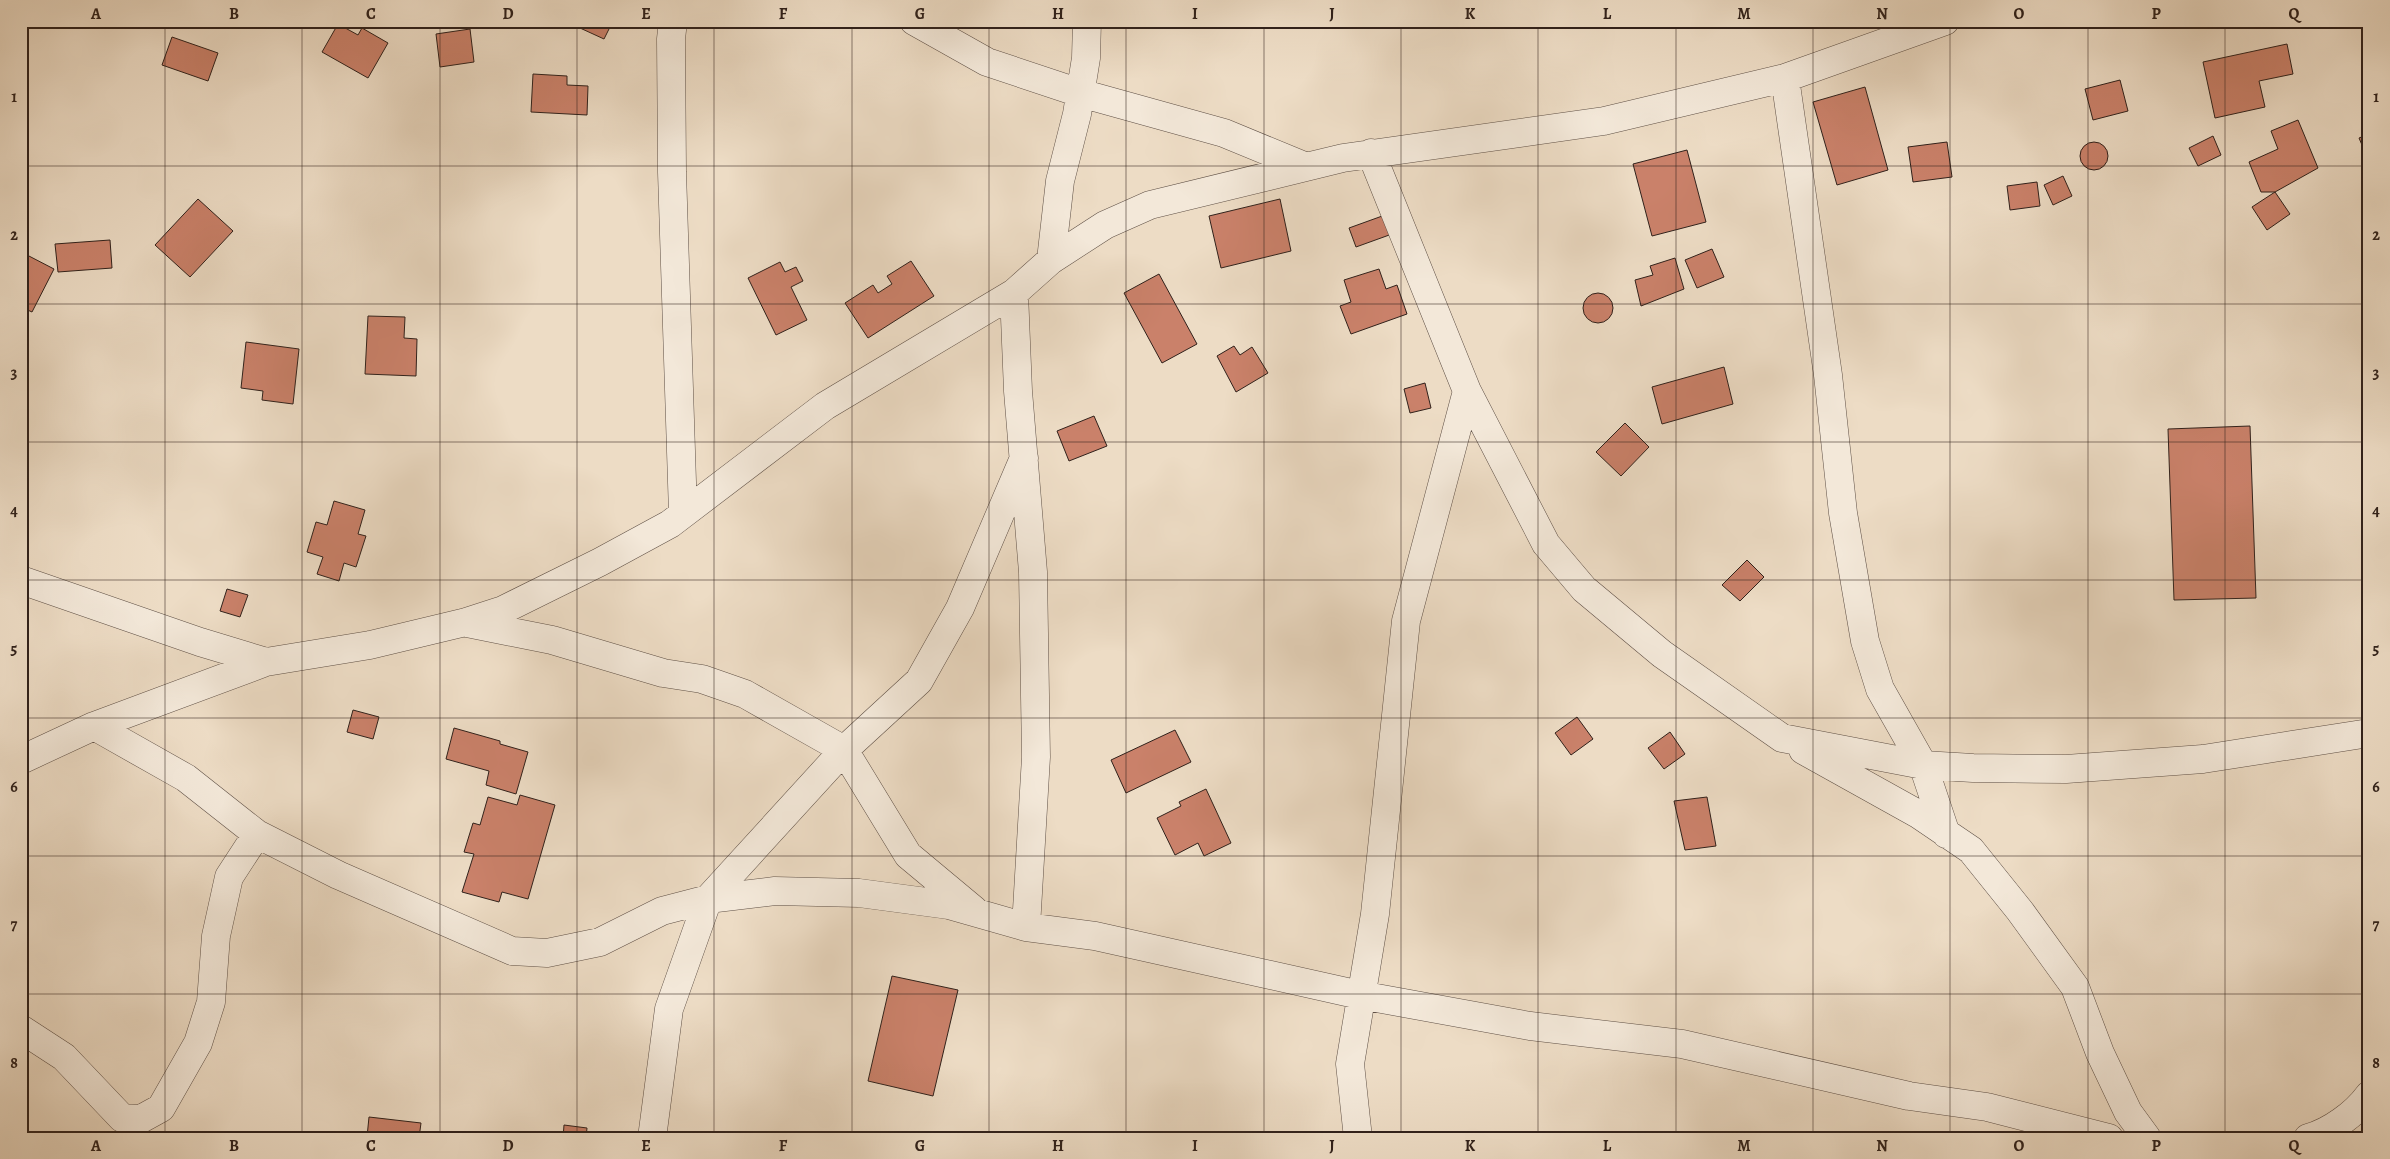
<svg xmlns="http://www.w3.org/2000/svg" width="2390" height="1159" font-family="Alegreya,serif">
<rect width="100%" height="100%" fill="#eddcc5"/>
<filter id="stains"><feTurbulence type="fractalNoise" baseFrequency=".004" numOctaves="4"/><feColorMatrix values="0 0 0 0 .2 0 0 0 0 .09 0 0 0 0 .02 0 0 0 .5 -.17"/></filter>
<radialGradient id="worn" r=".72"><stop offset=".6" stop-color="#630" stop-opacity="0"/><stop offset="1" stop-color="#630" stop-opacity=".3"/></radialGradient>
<path fill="#ca816a" stroke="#30211b" d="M583 21H613L604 39 580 28Z
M338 24 358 35 362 28 388 43 368 78 322 52Z
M470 29 474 62 440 67 436 34Z
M172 37 218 53 208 81 162 65Z
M2287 44 2293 74 2259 81 2265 107 2215 118 2203 62Z
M533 74 567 76V85L588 86 587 115 531 112Z
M2120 80 2128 111 2093 120 2085 89Z
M1865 87 1888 170 1837 185 1813 102Z
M2298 120 2318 168 2275 192H2261L2249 162 2278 149 2271 131Z
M2369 134V159H2368L2359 138Z
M2213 136 2221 155 2198 166 2189 148Z
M2080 156a14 14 0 1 1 28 0a14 14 0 1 1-28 0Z
M1947 142 1952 177 1913 182 1908 147Z
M1687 150 1706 222 1652 236 1633 164Z
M2063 176 2072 196 2053 205 2044 185Z
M2037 182 2040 206 2010 210 2007 186Z
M2275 192 2290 214 2267 230 2252 207Z
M198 199 233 231 190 277 155 245Z
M1280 199 1291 251 1221 268 1209 216Z
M1385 215 1392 234 1356 247 1349 228Z
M110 240 112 268 58 272 55 244Z
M1712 249 1724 277 1697 288 1685 260Z
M27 255 54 269 32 312 21 307V266Z
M1675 258 1684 289 1641 306 1635 280 1653 275 1650 266Z
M911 261 934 296 868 338 845 303 873 285 878 293 892 284 887 276Z
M780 262 785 272 796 267 803 281 791 287 807 320 776 335 748 278Z
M1379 269 1386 289 1397 285 1407 314 1351 334 1340 306 1351 302 1344 280Z
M1159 274 1197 344 1162 363 1124 293Z
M1583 308a15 15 0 1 1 30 0a15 15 0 1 1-30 0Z
M368 316 405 317 404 338 417 339 416 376 365 374Z
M246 342 299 349 293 404 262 400 263 391 241 388Z
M1234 346 1240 355 1252 347 1268 373 1236 392 1217 356Z
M1724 367 1733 404 1662 424 1652 387Z
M1425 383 1431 408 1410 413 1404 389Z
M1094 416 1107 446 1069 461 1057 431Z
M1625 423 1649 447 1621 476 1596 452Z
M2250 426 2256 598 2174 600 2168 429Z
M334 501 365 510 358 534 366 536 356 567 344 563 339 581 317 574 323 557 307 552 316 522 327 525Z
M1747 560 1764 577 1740 601 1722 585Z
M227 589 248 595 240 617 220 611Z
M353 710 379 717 373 739 347 732Z
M1577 717 1593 739 1571 755 1555 733Z
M454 728 500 741V744L528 752 516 794 486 785 489 771 446 759Z
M1175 730 1191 762 1126 793 1111 760Z
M1670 732 1685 754 1664 769 1648 748Z
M1206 789 1231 843 1204 856 1198 843 1175 855 1157 818 1181 806 1179 802Z
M520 795 555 805 528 899 502 892 499 902 462 892 474 854 464 852 473 823 480 825 488 797 517 805Z
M1707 797 1716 846 1685 850 1674 801Z
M892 976 958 990 933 1096 868 1081Z
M369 1117 421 1123 419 1138H353L354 1135 367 1137Z
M564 1125 587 1128 586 1138H563Z"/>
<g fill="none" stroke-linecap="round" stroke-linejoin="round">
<g stroke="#5f5046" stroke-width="29">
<path id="minor" d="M673 21 671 39 672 172 683 513
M914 21 987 62 1080 93 1224 133 1304 166
M1785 78 1828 375 1843 513 1865 641 1880 689 1923 765 1946 834
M1371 153 1467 391 1546 544 1584 589 1662 654 1782 738 1923 765 1973 768 2066 769 2203 759 2369 733
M1051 260 1060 181 1077 114 1086 58 1087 21
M1014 293 1018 391 1033 572 1036 757 1026 927
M21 580 200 642 266 662
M467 623 552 640 663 673 702 679 745 694 844 750 908 855 974 910
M94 726 186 778 257 834 338 875 512 951 547 953 600 942 662 911 708 899 775 891 859 893 949 905 1026 927 1095 936 1360 995 1530 1026 1682 1044 1909 1096 1987 1107 2109 1138
M1803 750 1918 814 1971 850 2020 911 2075 987 2100 1053 2128 1112 2147 1138
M21 760 94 726 266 662 370 645 466 622 503 610 600 562 670 524 825 406 1014 293 1051 260 1105 225 1150 205 1343 158 1604 121 1785 78 1945 21
M21 1029 64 1057 122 1118 141 1119 161 1108 198 1043 211 1002 216 936 229 877 257 834
M652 1138 669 1009 708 899 844 750 919 681 960 608 1024 458
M1358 1138 1350 1064 1375 914 1406 621 1467 391
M2308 1138C2330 1132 2355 1114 2369 1095"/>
</g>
<use href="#minor" stroke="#f3e8d9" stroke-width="28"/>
</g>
<path fill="none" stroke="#30211b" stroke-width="1" stroke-opacity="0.55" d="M165 21V1138M302 21V1138M440 21V1138M577 21V1138M714 21V1138M852 21V1138M989 21V1138M1126 21V1138M1264 21V1138M1401 21V1138M1538 21V1138M1676 21V1138M1813 21V1138M1950 21V1138M2088 21V1138M2225 21V1138M21 166H2369M21 304H2369M21 442H2369M21 580H2369M21 718H2369M21 856H2369M21 994H2369"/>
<rect width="2390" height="1159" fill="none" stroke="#eddcc5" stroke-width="55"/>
<rect x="28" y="28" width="2334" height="1104" fill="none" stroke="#30211b" stroke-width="2"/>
<g font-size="16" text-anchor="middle" font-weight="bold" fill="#30211b">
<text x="96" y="19">A</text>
<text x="234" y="19">B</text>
<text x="371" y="19">C</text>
<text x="508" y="19">D</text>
<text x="646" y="19">E</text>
<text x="783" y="19">F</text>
<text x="920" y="19">G</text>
<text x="1058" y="19">H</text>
<text x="1195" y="19">I</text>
<text x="1332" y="19">J</text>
<text x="1470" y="19">K</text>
<text x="1607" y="19">L</text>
<text x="1744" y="19">M</text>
<text x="1882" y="19">N</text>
<text x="2019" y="19">O</text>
<text x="2156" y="19">P</text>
<text x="2294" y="19">Q</text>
<text x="14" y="102">1</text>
<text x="2376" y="102">1</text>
<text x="14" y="240">2</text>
<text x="2376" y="240">2</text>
<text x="14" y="378">3</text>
<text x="2376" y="378">3</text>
<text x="14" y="516">4</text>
<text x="2376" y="516">4</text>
<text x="14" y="654">5</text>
<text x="2376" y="654">5</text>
<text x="14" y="792">6</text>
<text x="2376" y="792">6</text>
<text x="14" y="930">7</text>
<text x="2376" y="930">7</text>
<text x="14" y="1068">8</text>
<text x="2376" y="1068">8</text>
<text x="96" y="1151">A</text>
<text x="234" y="1151">B</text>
<text x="371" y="1151">C</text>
<text x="508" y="1151">D</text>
<text x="646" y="1151">E</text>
<text x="783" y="1151">F</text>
<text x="920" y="1151">G</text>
<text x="1058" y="1151">H</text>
<text x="1195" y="1151">I</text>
<text x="1332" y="1151">J</text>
<text x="1470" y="1151">K</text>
<text x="1607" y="1151">L</text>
<text x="1744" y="1151">M</text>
<text x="1882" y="1151">N</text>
<text x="2019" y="1151">O</text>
<text x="2156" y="1151">P</text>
<text x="2294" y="1151">Q</text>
</g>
<rect width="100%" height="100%" filter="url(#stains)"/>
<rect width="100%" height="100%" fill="url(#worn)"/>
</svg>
